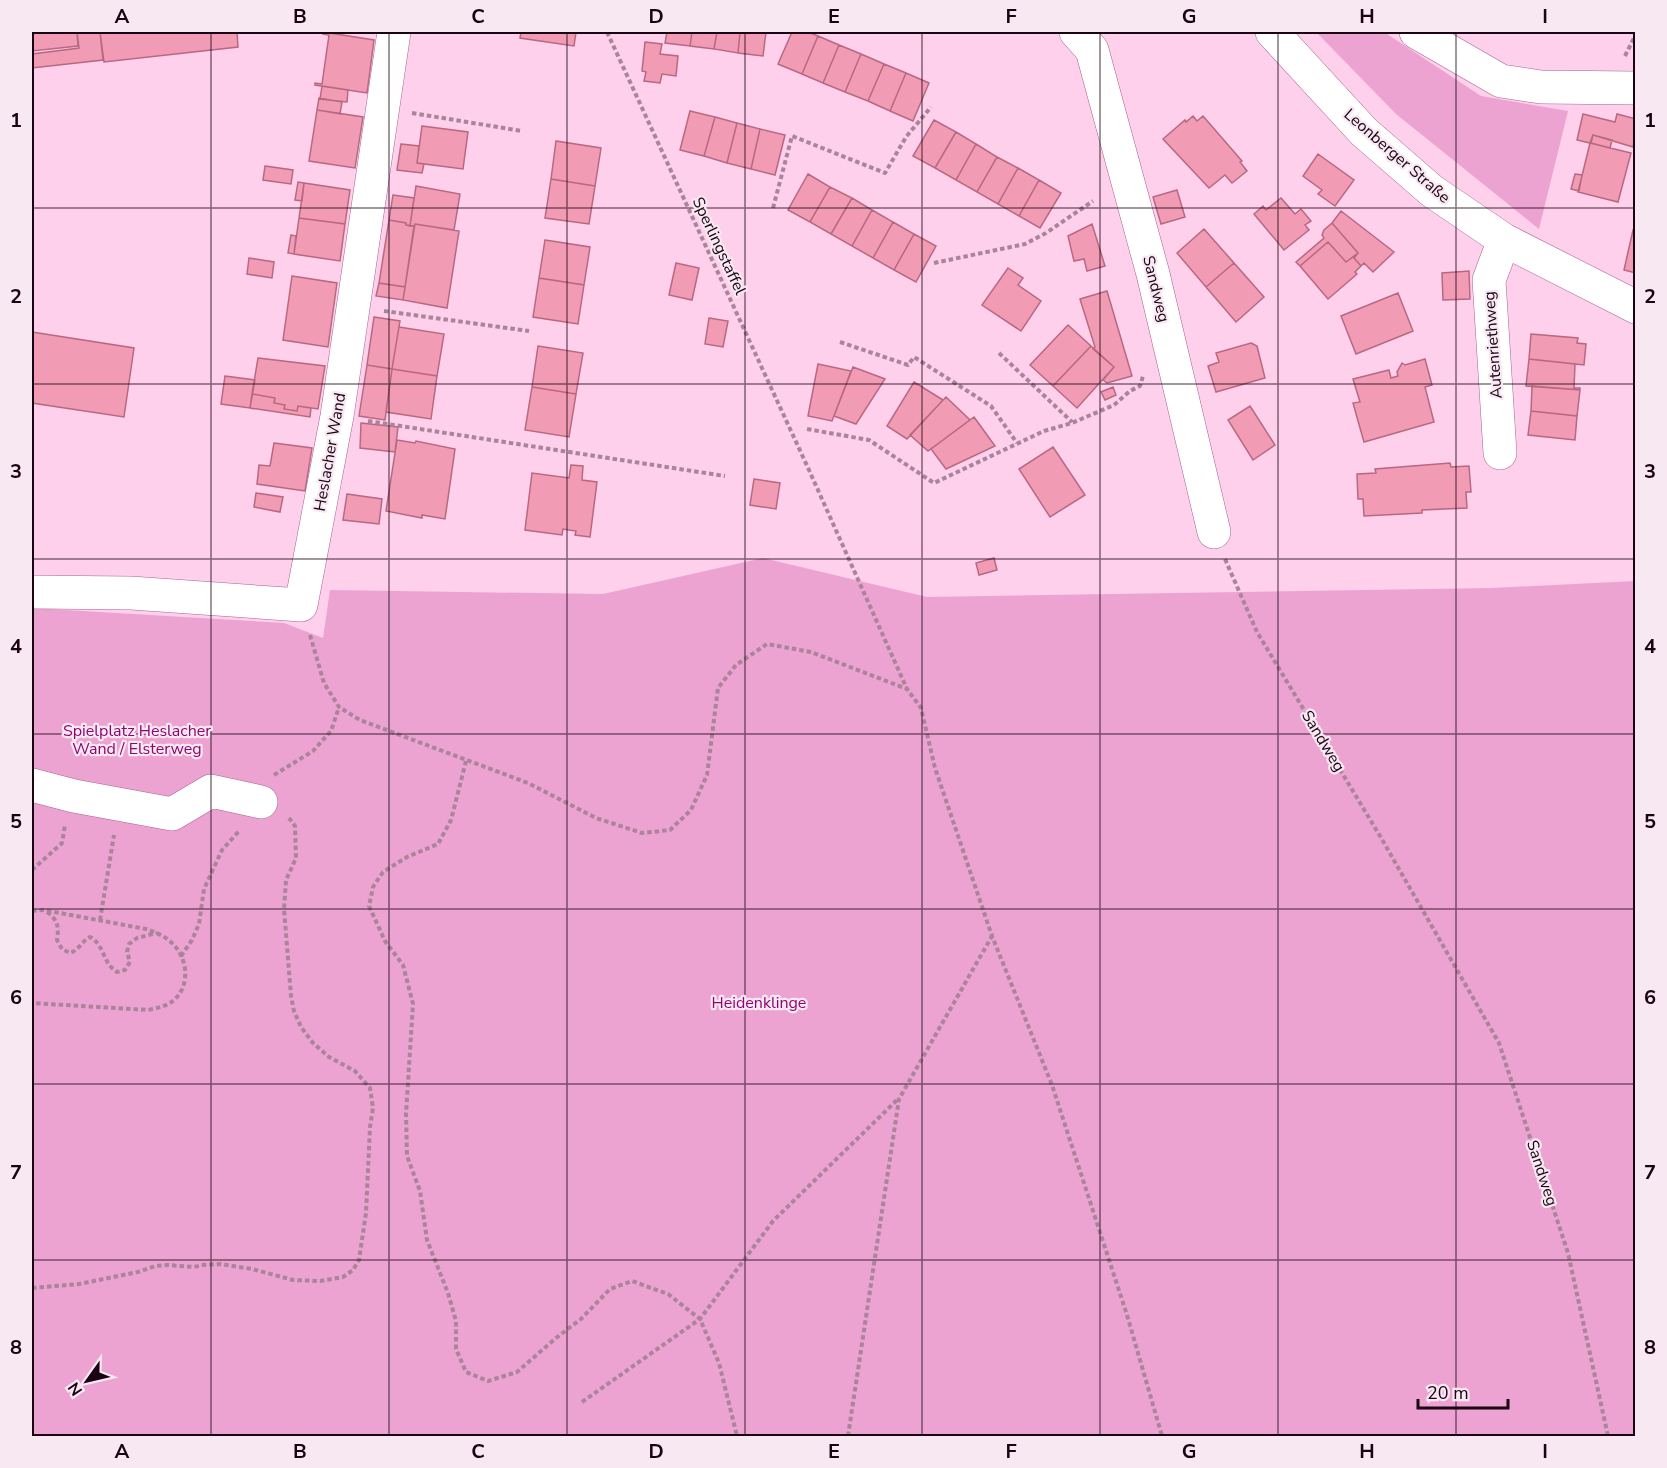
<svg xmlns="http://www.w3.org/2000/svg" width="1667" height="1468" font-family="'Nunito Sans',sans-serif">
<rect width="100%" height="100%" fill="#fed0ec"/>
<path fill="#eda3d1" d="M1316 32H1384L1481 96 1568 111 1539 229 1396 114Z
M763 558 927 597 1492 588 1635 581V1436H32V608L284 623 323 638 330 590 603 594Z"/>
<path fill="#f19cb4" stroke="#b86880" stroke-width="1.5" d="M32 32H77L78 46 32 51Z
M77 32H100L103 60 32 68V54L79 48Z
M100 32H237L238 47 104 62Z
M323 32 374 40 367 93 315 85V83L322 84 329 35 323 34Z
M521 32H576L574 46 520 38Z
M667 32H692L690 46 665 43Z
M692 32H717L714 49 690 46Z
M717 32H740L738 53 714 49Z
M740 32H766L763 56 738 53Z
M792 32H808L818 36 802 74 778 64Z
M818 36 839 45 823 83 802 74Z
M645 42 662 44 660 54 678 56 676 76 662 74 660 83 644 81 646 72 642 71Z
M839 45 861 54 845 92 823 83Z
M861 54 884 64 868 101 845 92Z
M884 64 906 73 890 111 868 101Z
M906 73 929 83 913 121 890 111Z
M322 86 348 90 347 102 320 99Z
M319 98 342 102 340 114 317 110Z
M317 110 363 117 355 168 309 161Z
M690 111 715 117 704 156 680 150Z
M1583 114 1615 122 1617 114 1636 119V135L1633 147 1593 135 1590 143 1577 140Z
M1193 116 1197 121 1203 116 1242 161 1240 162 1247 171 1232 183 1225 175 1209 188 1163 139 1185 120 1186 122Z
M715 117 737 123 727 163 704 156Z
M934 120 956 132 935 168 913 156Z
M737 123 760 129 751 169 727 163Z
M422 126 468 132 463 169 417 163Z
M760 129 785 135 775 175 751 169Z
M956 132 976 144 956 180 935 168Z
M1593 135 1612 140 1610 148 1591 143Z
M556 141 601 148 595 186 551 179Z
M1590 143 1631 153 1618 202 1578 192Z
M401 144 419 146 417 163 424 164 422 173 397 170Z
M976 144 997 157 977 192 956 180Z
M1318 154 1354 180 1335 206 1318 194 1322 190 1303 176Z
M997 157 1018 168 998 204 977 192Z
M265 166 293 170 291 184 263 180Z
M1018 168 1039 180 1019 216 998 204Z
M808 174 830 187 810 222 788 210Z
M1575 174 1582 175 1579 191 1571 189Z
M551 179 595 186 589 224 545 218Z
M1039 180 1061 193 1040 228 1019 216Z
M298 182 304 183 302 201 295 200Z
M304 183 350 190 345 224 299 218Z
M416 186 460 194 454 230 415 224 414 226H410Z
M830 187 852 198 831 234 810 222Z
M1177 190 1185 217 1161 224 1153 197Z
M393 195 414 198 410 226 406 225V223L389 220Z
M852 198 872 210 852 246 831 234Z
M1281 198 1295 214 1301 209 1311 221 1305 225 1309 230 1284 250 1254 214 1263 206 1266 210Z
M872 210 893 222 873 258 852 246Z
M1341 211 1394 252 1373 272 1364 263 1361 266 1354 258 1358 253 1332 223Z
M299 218 345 224 340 261 294 254Z
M389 220 406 223V225L414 226 405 287 379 283Z
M893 222 914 234 894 270 873 258Z
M1332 223 1358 253 1346 262 1328 242 1300 266 1296 262 1324 238 1322 235 1324 230Z
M415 224 459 231 447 308 403 300Z
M1092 224 1105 266 1087 271 1084 259 1074 261 1068 236Z
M1204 229 1234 263 1206 287 1177 253Z
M1633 230H1636V273L1624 270Z
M914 234 936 246 916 282 894 270Z
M291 235 296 236 294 254 288 253Z
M545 240 590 247 584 285 539 278Z
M1328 242 1346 262 1353 257 1361 266 1355 272 1357 274 1328 299 1300 266Z
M249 258 274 262 272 278 247 274Z
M676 263 699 268 692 300 669 295Z
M1234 263 1264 297 1236 322 1206 287Z
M1008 268 1023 278 1018 285 1041 301 1021 331 982 305Z
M1469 271 1470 299 1443 300 1442 273Z
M292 276 337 283 328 347 283 340Z
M539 278 584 285 578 324 533 317Z
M379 283 405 287 403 300 376 296Z
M1107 291 1132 376 1107 383 1103 380 1114 367 1093 349 1095 347 1080 299Z
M1398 293 1413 331 1356 354 1341 316Z
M374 317 400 321 392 369 367 365Z
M709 318 728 321 723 347 705 344Z
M1068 325 1091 346 1053 386 1030 365Z
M399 327 444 334 437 376 392 369Z
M32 332 134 348 124 417 32 403Z
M1531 334 1578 338 1577 343 1586 344 1584 365 1529 359Z
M1251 343 1257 346 1265 378 1216 392 1208 366 1219 362 1216 353Z
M538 346 583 353 576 394 532 387Z
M1091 346 1114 367 1077 408 1053 386Z
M258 358 325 366 318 409 298 406 297 411 284 409 285 405 274 403 275 398 252 394Z
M1425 359 1432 385 1425 387 1434 422 1364 442 1353 403 1360 402 1353 379 1389 370 1391 378 1398 376 1397 372 1402 363 1405 365Z
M1529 359 1575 364 1574 388H1580V390L1526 386Z
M818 364 851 371 832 421 808 416Z
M367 365 392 369 385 420 359 416Z
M853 367 885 379 856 424 834 416Z
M392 369 437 376 431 419 386 412Z
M225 376 255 380 250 408 221 404Z
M914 382 943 400 907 439 887 426Z
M1532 386 1580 390 1577 416 1531 411Z
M532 387 576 394 569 437 525 430Z
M1113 387 1116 395 1105 400 1101 392Z
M252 394 275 398 274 403 285 405 284 409 297 411 298 406 311 408 310 417 250 408Z
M946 397 970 420 928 451 910 435Z
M1250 406 1275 445 1253 460 1228 420Z
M1531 411 1577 416 1575 440 1528 435Z
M974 417 995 446 946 469 931 449Z
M361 423 398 427 395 452 360 448Z
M397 440 415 443 416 441 455 449 445 519 422 515V518L386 511Z
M274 443 312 448 305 491 257 484 259 465 270 466Z
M1053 447 1085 495 1050 517 1019 469Z
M1450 463 1451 467 1469 466 1471 492H1466L1467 508 1422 510V513L1364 516 1363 499H1358L1357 474 1376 473 1375 469Z
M571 465 583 466 582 480 597 482 590 537 575 535 576 531 563 529 562 535 525 530 532 473 569 478Z
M754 479 780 483 776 509 750 505Z
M256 493 283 497 280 512 254 507Z
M347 494 382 499 379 524 343 520Z
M994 558 997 570 979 575 976 563Z"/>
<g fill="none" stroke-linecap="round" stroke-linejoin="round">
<g stroke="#a7638f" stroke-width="34">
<path id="minor" d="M1076 32 1092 50 1153 274 1214 532
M1272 32 1364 132 1432 191 1504 240 1636 307
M1416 32 1501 81 1541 87 1636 88
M1500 453 1489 280 1504 240
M32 592 131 593 301 605 337 416 394 32
M32 785 74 796 172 814 211 791 261 802"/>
</g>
<path stroke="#a9849b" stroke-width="4" stroke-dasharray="4.5 3" stroke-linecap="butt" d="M607 32 809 470 907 689 921 708 935 768 992 936 1052 1085 1127 1315 1162 1436
M1625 56 1636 34
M412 113 522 131
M773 208 792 136 885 173 906 137 931 107
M934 263 1025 244 1046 233 1093 201
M384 311 529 331
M840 342 908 365 914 357 991 406 1017 443
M999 353 1072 422
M368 421 725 476
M807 429 869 440 934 483 1044 431 1072 423 1114 405 1130 391 1140 386 1143 376
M1225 559 1257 632 1380 836 1499 1043 1568 1253 1608 1436
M310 635 324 683 339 707 360 720 528 783 596 818 642 833 670 830 691 810 707 775 718 688 736 665 767 644 811 652 907 689
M466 761 451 820 438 844 407 857 383 872 373 887 369 906 385 941 403 965 413 1004 406 1114 407 1156 420 1191 427 1240 448 1293 456 1321V1349L466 1372 488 1381 517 1372 556 1338 581 1319 610 1289 632 1281 668 1294 700 1319 719 1363 737 1436
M274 775 313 751 331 731 339 707
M32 870 62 843 65 825
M32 911 44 910 146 929C155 932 165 936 172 943 187 957 191 984 175 999 168 1006 158 1008 148 1010L32 1003
M47 912C58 920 59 927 57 940L62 949 70 953C79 950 81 942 90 937 105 945 102 963 117 972L125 970 130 962 127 952 129 944 137 938 157 933
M100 920 114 835
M181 956 192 940 199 924 204 889 222 850 240 830
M32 1288 79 1284 138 1272 155 1266 168 1265 194 1267 203 1265 220 1264 252 1269 293 1280 320 1281 343 1277 353 1270 359 1260 366 1213 370 1127 373 1108 370 1088 355 1071 329 1057 313 1043 301 1027 294 1011 291 996 284 909 286 880 296 858 295 826 289 818
M582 1402 700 1319 773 1221 898 1099
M848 1436 899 1099 992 936"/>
<use href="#minor" stroke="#fff" stroke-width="33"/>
</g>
<path fill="none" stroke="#1a0313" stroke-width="1.5" stroke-opacity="0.55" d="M211 32V1436M389 32V1436M567 32V1436M745 32V1436M922 32V1436M1100 32V1436M1278 32V1436M1456 32V1436M32 208H1636M32 384H1636M32 559H1636M32 734H1636M32 909H1636M32 1084H1636M32 1260H1636"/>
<g text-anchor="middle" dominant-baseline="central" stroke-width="4.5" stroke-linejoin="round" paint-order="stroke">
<g font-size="16" fill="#1a0313" stroke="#f7e8f1">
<text transform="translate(1397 156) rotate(41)">Leonberger Straße</text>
<text transform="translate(719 246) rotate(65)">Sperlingstaffel</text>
<text transform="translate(1156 289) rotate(76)">Sandweg</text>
<text transform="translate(1493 345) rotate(-94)">Autenriethweg</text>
<text transform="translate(330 452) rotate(-80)">Heslacher Wand</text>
<text transform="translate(1323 741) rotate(59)">Sandweg</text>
<text transform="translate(1542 1173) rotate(72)">Sandweg</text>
</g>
<g font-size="16" fill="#8f056f" stroke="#f7e8f1">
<text x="137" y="731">Spielplatz Heslacher<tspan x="137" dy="18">Wand / Elsterweg</tspan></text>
<text x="759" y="1003">Heidenklinge</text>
</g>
</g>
<rect width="1667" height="1468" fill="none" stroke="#f7e8f1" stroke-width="66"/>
<g transform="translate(87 1381) rotate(236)" stroke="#f7e8f1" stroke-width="4.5" paint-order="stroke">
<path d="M0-4.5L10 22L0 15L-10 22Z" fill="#1a0313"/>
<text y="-9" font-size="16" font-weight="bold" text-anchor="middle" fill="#1a0313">N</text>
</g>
<path d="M1418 1399v9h90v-9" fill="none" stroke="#1a0313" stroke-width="3"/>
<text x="1427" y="1399" font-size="18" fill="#1a0313" stroke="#f7e8f1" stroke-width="4.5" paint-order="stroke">20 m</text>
<rect x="33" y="33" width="1601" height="1402" fill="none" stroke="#1a0313" stroke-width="2"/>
<g font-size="20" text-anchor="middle" font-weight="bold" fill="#1a0313">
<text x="122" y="23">A</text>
<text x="300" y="23">B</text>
<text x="478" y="23">C</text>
<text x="656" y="23">D</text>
<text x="834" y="23">E</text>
<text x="1011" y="23">F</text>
<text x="1189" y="23">G</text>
<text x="1367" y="23">H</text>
<text x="1545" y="23">I</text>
<text x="16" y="127">1</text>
<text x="1650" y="127">1</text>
<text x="16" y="303">2</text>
<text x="1650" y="303">2</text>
<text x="16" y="478">3</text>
<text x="1650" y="478">3</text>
<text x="16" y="653">4</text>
<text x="1650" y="653">4</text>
<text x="16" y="828">5</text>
<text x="1650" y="828">5</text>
<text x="16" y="1004">6</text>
<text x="1650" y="1004">6</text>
<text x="16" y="1179">7</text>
<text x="1650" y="1179">7</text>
<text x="16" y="1354">8</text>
<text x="1650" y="1354">8</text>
<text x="122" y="1458">A</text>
<text x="300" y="1458">B</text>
<text x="478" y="1458">C</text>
<text x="656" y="1458">D</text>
<text x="834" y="1458">E</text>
<text x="1011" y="1458">F</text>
<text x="1189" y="1458">G</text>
<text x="1367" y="1458">H</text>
<text x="1545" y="1458">I</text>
</g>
</svg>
